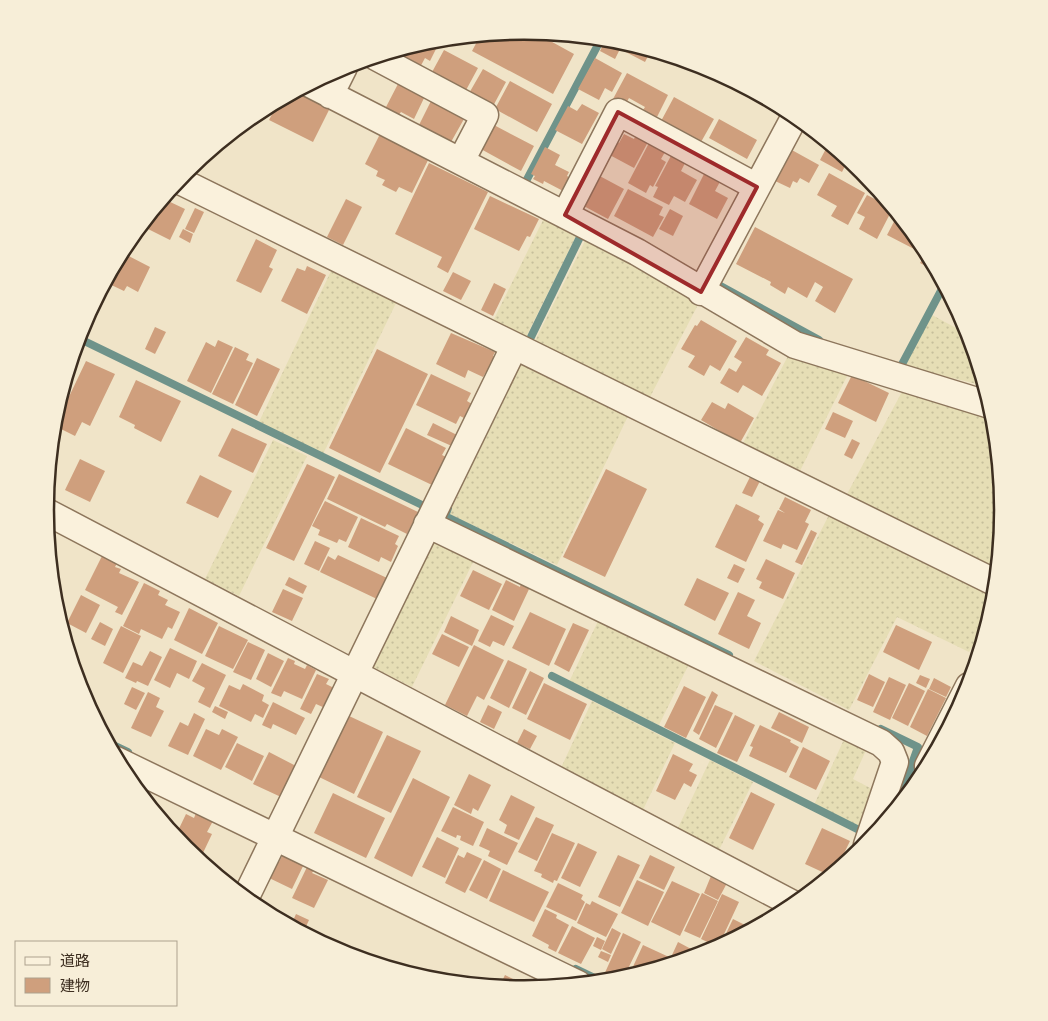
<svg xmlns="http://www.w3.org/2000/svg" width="1048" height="1021" font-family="Merriweather,'Noto Sans JP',serif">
<defs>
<pattern id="farmland-dots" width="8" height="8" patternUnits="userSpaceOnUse" patternTransform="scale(1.25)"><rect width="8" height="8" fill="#e6deb5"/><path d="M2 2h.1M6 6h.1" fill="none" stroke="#c6bf9b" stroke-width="1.8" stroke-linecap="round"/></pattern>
</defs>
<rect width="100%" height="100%" fill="#f0e4c8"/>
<path fill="url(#farmland-dots)" d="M545 216 578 232 526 337 493 321Z
M587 237 700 301 650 397 535 341Z
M332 269 397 301 323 454 259 422Z
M932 315 969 335 985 386 904 366Z
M791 350 849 372 799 473 742 445Z
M522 362 629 414 557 565 449 514Z
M904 388 993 413 1003 511 997 572 846 496Z
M273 440 307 456 239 596 205 579Z
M830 513 995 594 991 616 969 652 897 617 849 710 754 661Z
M431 534 476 556 412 687 368 665Z
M600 617 691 660 659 725 569 682Z
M592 701 675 743 642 812 560 770Z
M846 735 868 746 853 779 876 791 863 829 814 805Z
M710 760 753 782 718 852 677 830Z"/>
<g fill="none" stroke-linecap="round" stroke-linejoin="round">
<path stroke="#6f938a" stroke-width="8" d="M524 185 601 39
M715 283 819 340
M531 337 581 235
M78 338 422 505
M900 368 944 285
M448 508 445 516 729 655
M552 676 861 831
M881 729 918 747 896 809
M107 742 128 752
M576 969 603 982"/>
</g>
<path fill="#cf9f7d" d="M524 31 534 32 574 54 553 94 472 51 480 36Z
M606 39 618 41 651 50 645 62 620 49 615 59 600 51Z
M430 41 438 45 430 61 425 58 418 71 398 60 404 49Z
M444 50 478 68 465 92 431 74Z
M660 53 679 59 677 63Z
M595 58 622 73 612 92 605 88 599 100 578 89Z
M483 69 506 82 492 108 468 95Z
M627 73 668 95 657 117 643 110 645 107 629 98 625 105 613 99Z
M723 76 744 87 742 91 721 80Z
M510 81 552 104 537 132 495 109Z
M399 82 425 96 414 119 401 112 398 116 385 109Z
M302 89 332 104 313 142 269 120 279 101Z
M758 95 788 111 787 114 757 97Z
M674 97 714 119 701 142 680 130 678 133 660 123Z
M431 101 464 119 451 142 419 125Z
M582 104 599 113 582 144 555 130 568 106 577 111Z
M719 119 757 140 747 159 709 138Z
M492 124 534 146 521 171 479 148Z
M381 132 430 156 412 193 399 187 396 192 382 185 385 180 376 176 378 171 365 164Z
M624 134 634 139 636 135 648 142 634 168 606 153 613 140 619 143Z
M649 143 665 152 661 159 666 162 653 187 650 185 646 193 628 183Z
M829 143 848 160 842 172 820 160Z
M545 147 560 155 555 165 569 172 567 176 572 179 565 192 544 181 543 184 533 179 535 176 531 174Z
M790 149 819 165 809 183 800 178 797 183 793 181 790 188 773 180Z
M673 152 687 159 681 171 697 180 685 202 674 196 669 205 653 197 658 187 655 186Z
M429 163 488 192 448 273 437 267 442 257 395 234Z
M706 170 722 178 715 191 728 198 717 219 689 204Z
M829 173 865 193 848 225 831 216 837 206 817 195Z
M596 174 624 189 608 219 580 204Z
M628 189 663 207 659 215 664 217 653 237 614 216Z
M166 195 168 196 166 200 185 209 170 240 144 227 146 222 144 221Z
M867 195 893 208 877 239 859 229 865 217 857 213Z
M490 196 539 219 530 237 527 236 519 251 474 229Z
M346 199 362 207 343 245 327 237Z
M195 208 204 212 194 233 185 229Z
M670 209 683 216 673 236 659 229Z
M898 214 921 242 916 250 887 235Z
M755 227 853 279 835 313 815 301 823 287 815 282 807 298 788 287 785 294 770 285 771 282 736 264Z
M183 229 193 234 190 243 179 237Z
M256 239 277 250 269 267 273 269 261 293 236 281Z
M121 252 150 267 138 292 127 286 124 291 105 282Z
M927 252 934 265 937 272 920 263Z
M307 266 326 275 307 314 281 301 297 268 305 271Z
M453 272 471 281 461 300 443 291Z
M494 283 506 289 493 316 481 310Z
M701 320 737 341 720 371 710 365 704 376 688 367 695 356 681 349 695 325 697 326Z
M155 327 166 332 155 354 145 349Z
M451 333 495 352 493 356 497 358 490 374 486 372 483 377 468 370 465 378 436 364Z
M746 337 769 350 766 355 781 363 762 396 743 385 738 393 720 383 729 368 736 372 742 362 734 357Z
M218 340 233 347 211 393 187 381 206 342 215 347Z
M235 347 249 354 246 360 253 363 233 404 212 394Z
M377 349 428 374 380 473 329 448Z
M74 352 80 355 63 390H62Z
M257 358 280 369 257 416 235 405Z
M86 361 115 374 90 426 82 422 75 436 55 426Z
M431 374 471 393 467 401 472 404 464 418 460 416 456 424 416 405Z
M852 375 889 393 876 422 838 403Z
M136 380 181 401 161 442 134 428 135 425 119 417Z
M712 402 725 409 728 403 754 418 740 443 701 420Z
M833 412 853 421 845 438 825 429Z
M433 423 459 436 454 447 427 435Z
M232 428 267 444 253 473 218 456Z
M406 428 446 448 442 455 448 458 432 485 388 464Z
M852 439 860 443 852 459 844 455Z
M80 459 105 471 90 502 65 490Z
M307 464 335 477 294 561 266 548Z
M606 469 647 489 605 577 563 557Z
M339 474 418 512 407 534 387 524 385 527 327 499Z
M200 475 232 491 218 518 186 503Z
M750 477 760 481 752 497 742 493Z
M785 497 811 510 805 522 809 524 797 550 783 544 781 549 763 541 778 510 785 513 779 509Z
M325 501 358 517 346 542 339 539 337 543 318 535 320 530 312 526Z
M736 504 760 516 758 520 764 524 746 562 715 547Z
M361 518 399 536 395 544 398 546 391 562 381 557 379 562 348 547Z
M811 530 817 533 802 565 795 562Z
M315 541 330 548 319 571 304 564Z
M103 554 118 561 115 567 121 569 119 573 139 582 122 615 115 612 118 607 85 590Z
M338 555 387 578 377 599 320 572 328 556 335 560Z
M766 559 795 573 783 599 759 588 762 582 756 579Z
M734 564 745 569 738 583 727 578Z
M473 570 502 584 489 610 460 596Z
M289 577 307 586 303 594 285 585Z
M697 578 729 593 715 621 684 605Z
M506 580 520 587 521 583 530 587 514 621 492 610Z
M144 583 160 591 158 595 168 600 165 605 180 612 172 629 168 627 162 639 141 629 139 634 123 626Z
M283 589 303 598 292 621 272 612Z
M738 592 755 600 747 616 761 623 749 649 718 634Z
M81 595 100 605 86 633 67 623Z
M189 608 218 623 202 654 174 640Z
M530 612 566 629 549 666 512 648Z
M491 615 514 626 504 646 493 641 490 647 478 641Z
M451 616 479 630 472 646 444 632Z
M100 622 113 629 105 646 91 639Z
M573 623 589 630 569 672 554 664Z
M896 625 932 642 919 670 883 652Z
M121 626 141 636 123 673 103 663Z
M219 626 248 640 233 669 205 656Z
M442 634 469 647 459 667 432 654Z
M248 642 265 650 251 680 233 672Z
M474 645 504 660 484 700 477 696 467 716 445 705Z
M170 648 197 661 189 679 177 673 170 688 154 680Z
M150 651 162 657 148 686 137 681 136 683 125 678 133 662 142 666Z
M268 653 284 661 271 687 256 679Z
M288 658 295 661 294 664 305 669 307 665 316 670 302 699 284 691 281 697 271 693Z
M508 660 527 669 509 708 490 698Z
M202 663 226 675 210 708 198 702 205 688 192 681Z
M530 671 544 678 526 715 512 708Z
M317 674 329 679 326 684 334 688 325 708 316 704 311 714 300 709Z
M869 674 885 682 873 707 857 700Z
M920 675 930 679 926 688 916 683Z
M889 677 906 685 890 720 873 712Z
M934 678 951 687 946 697 929 689Z
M544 683 587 704 570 740 527 719Z
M909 683 925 691 908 726 892 718Z
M243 684 264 695 262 701 269 705 263 718 255 714 251 722 219 706 229 685 240 690Z
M684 686 706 697 686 738 664 727Z
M132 687 145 693 136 710 124 704Z
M928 689 946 698 927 736 910 727Z
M712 691 718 695 699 735 693 731Z
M148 692 160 698 156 707 164 711 151 737 131 728Z
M273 702 305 718 296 735 273 724 271 729 262 725Z
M488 705 502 712 494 729 480 722Z
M715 705 733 713 716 748 699 739Z
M215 706 228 712 225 719 212 712Z
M779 712 809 727 802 743 771 728Z
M194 713 205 719 188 755 168 746 180 722 188 726Z
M347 715 383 732 354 794 317 776Z
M735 715 755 725 737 762 717 753Z
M760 725 791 740 790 742 799 747 786 773 749 756 753 747 750 746Z
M206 729 219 735 222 729 238 737 221 770 193 756Z
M524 729 537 736 530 749 517 743Z
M387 735 421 751 391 813 357 797Z
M237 743 264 756 252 781 225 767Z
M803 747 830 761 816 790 789 777Z
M269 752 296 766 281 797 253 784Z
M673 754 693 764 689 771 697 775 691 787 684 783 675 800 656 791Z
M469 774 491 785 478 811 473 808 471 814 454 805Z
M413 778 450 797 412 877 374 858Z
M751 792 775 804 753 850 729 838Z
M333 793 385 818 366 858 314 833Z
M511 795 535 807 519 840 504 833 507 825 499 820Z
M453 807 484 822 473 846 460 840 461 836 457 835 456 838 441 831Z
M196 813 213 821 207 832 212 834 202 855 197 853 195 858 185 849 175 837 186 814 194 818Z
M536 817 554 825 537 861 518 852Z
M487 828 518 843 507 865 488 856 490 851 479 846Z
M822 828 850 841 835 872 831 876 805 864Z
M552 833 575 843 557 881 554 880 553 883 541 877 542 874 534 871Z
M437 837 459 848 445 878 422 867Z
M578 843 597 852 580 887 561 878Z
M284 852 305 862 292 889 265 876 274 859 279 862Z
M467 852 482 859 465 893 445 883 458 855 464 858Z
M618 855 640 865 620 907 598 897Z
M650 855 675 867 664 890 639 878Z
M484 860 501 869 487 899 469 890Z
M307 867 314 870 312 873 328 880 314 908 292 898Z
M503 870 549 892 534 922 489 901Z
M711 876 727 883 718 900 704 893Z
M637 880 664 892 648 926 621 913Z
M672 881 700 894 680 936 651 922Z
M558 883 583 895 581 899 585 902 576 921 546 907Z
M702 893 718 901 700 938 684 931Z
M722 894 739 902 718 947 701 939Z
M592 901 618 914 606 937 577 923 586 903 590 905Z
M262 905 271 910 269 915 259 910Z
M545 909 557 915 556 918 569 925 556 952 548 948 549 945 532 936Z
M296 914 309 920 303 933 283 922 284 919 292 923Z
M733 919 753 929 720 946Z
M572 926 595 938 581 964 558 953Z
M612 928 621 933 611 954 602 949Z
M623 933 641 942 623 979 612 981 603 977Z
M597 937 605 941 601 950 593 946Z
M678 942 693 950 688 959 667 966Z
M643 945 669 957 664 966 635 975 630 973Z
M601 951 611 955 608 962 598 957Z
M696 951 703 955 693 958Z
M505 975 533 989 524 990 499 987Z"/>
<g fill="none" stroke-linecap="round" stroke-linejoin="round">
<g stroke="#8d765c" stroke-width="29">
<path id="minor" d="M376 57 485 115 461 161
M310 84 637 252 795 345 990 405
M330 95 344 67
M178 180 996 583
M565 215 618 112 757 187
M701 292 795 116
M45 511 795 905
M427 524 881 743 891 752 895 762 867 845
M116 760 578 984
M928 766 969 686
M245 899 514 347"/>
</g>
<use href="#minor" stroke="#faf1dc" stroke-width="26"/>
</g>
<path fill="#9e2a2b" fill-opacity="0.2" stroke="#9e2a2b" stroke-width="4" stroke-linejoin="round" d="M618 112 757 187 701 292 565 215Z"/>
<path d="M0 0H1048V1021H0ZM54 510a470 470 0 1 1 940 0a470 470 0 1 1-940 0Z" fill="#f7eed8" fill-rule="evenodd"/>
<path fill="none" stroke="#3d2e20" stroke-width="2.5" d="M54 510a470 470 0 1 1 940 0a470 470 0 1 1-940 0Z"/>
<rect x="15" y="941" width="162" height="65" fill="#f7eed8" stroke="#ada18e"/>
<rect x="25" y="957" width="25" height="8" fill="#faf1dc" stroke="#ada18e"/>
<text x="60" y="966" font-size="15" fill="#3d2e20">道路</text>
<rect x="25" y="978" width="25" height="15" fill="#cf9f7d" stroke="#ada18e"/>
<text x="60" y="991" font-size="15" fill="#3d2e20">建物</text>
</svg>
